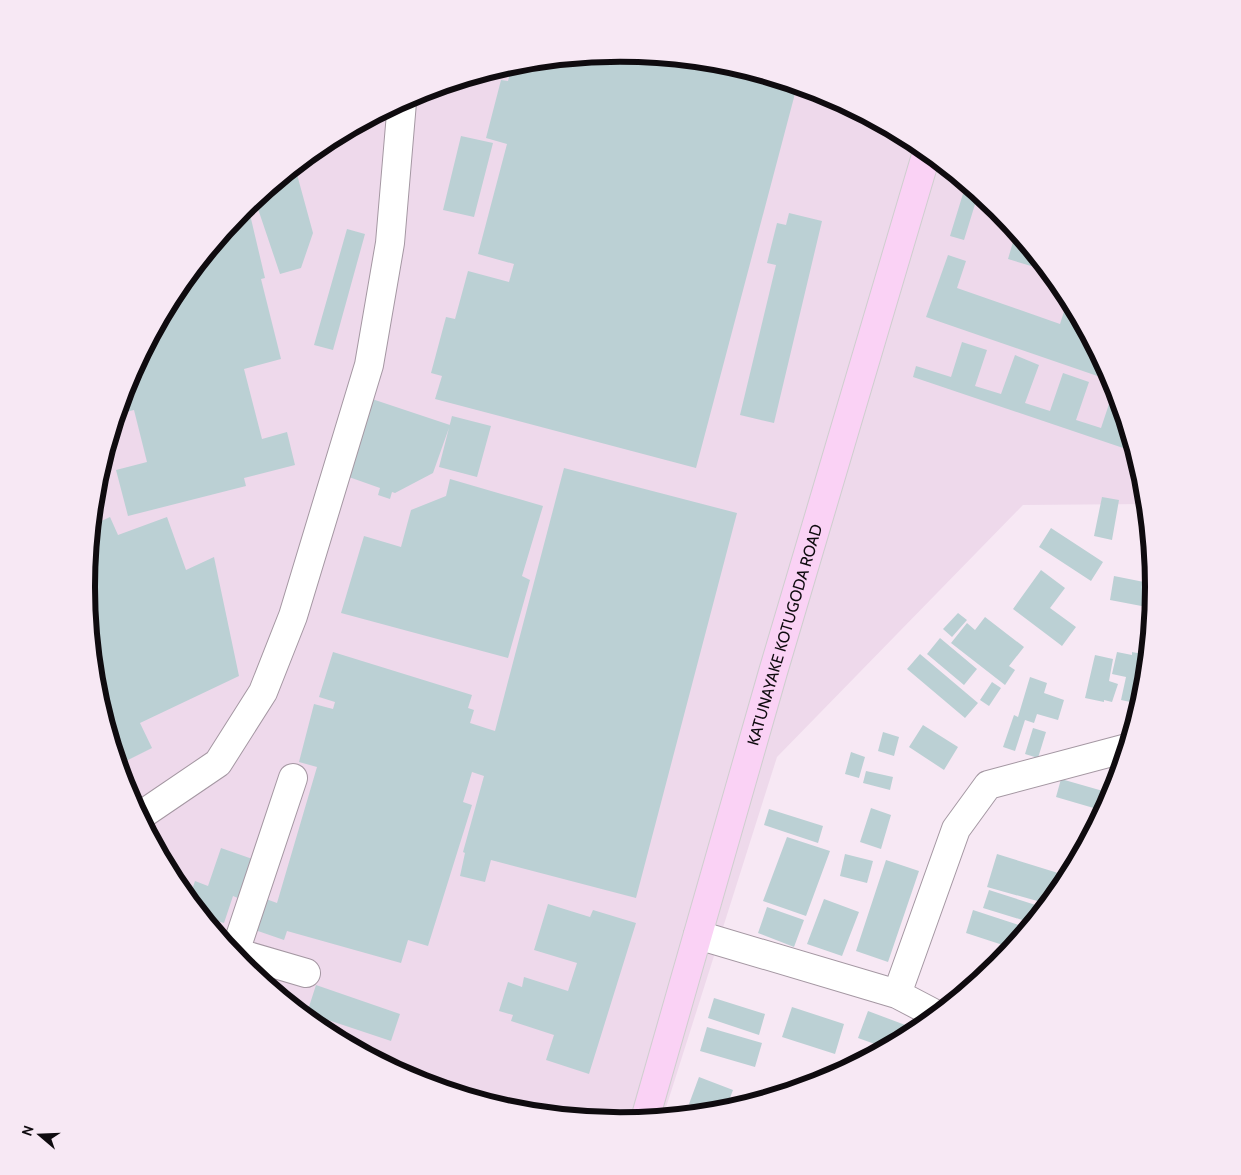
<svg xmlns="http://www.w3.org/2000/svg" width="1241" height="1175" font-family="Cabin,sans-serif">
<rect width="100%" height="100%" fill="#f7e8f4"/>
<path fill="#eed9eb" d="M621 54 725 64 825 94 917 144 998 210 1064 291 1114 384 1144 484 1146 504 1023 505 777 757 663 1117 620 1121 547 1114 370 1056 324 1031 243 965 177 884 127 791 97 691 87 587 97 483 127 383 177 291 243 210 324 144 417 94 517 64Z"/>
<path fill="#bbd0d4" d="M621 54 725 64 797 86 696 468 435 399 442 376 431 373 446 317 455 319 468 271 509 282 514 264 478 254 507 144 486 138 501 80 508 81 512 65 517 64Z
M461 136 493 143 474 217 443 210Z
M295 167 313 233 301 268 280 274 255 200Z
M966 184 993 206 976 201 964 240 950 236Z
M248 206 265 278 261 279 281 359 244 369 262 439 287 432 295 465 244 478 246 486 128 516 116 470 147 462 134 410 118 414 127 383 177 291 243 210Z
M789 213 822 221 774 423 740 415 776 265 767 263 777 223 786 225Z
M347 229 365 234 333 350 314 345Z
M1016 232 1035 255 1031 266 1008 259Z
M948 255 966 261 957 288 1060 324 1068 299 1084 328 1083 332 1087 333 1112 381 926 317Z
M962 342 987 350 975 386 1001 394 1015 355 1039 365 1025 403 1050 411 1063 373 1089 382 1076 420 1101 428 1114 389H1115L1127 428 1124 436 1130 438 1135 452 913 377 916 366 951 377Z
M372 399 450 425 433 473 395 493 392 492 390 499 378 495 380 488 346 476Z
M452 416 491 426 477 477 439 467Z
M564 468 737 513 636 898 491 860 485 882 460 876 465 853 463 852 484 776 472 772 463 802 472 805 428 946 408 940 401 963 287 931 284 940 255 930 266 899 277 903 317 767 299 762 314 704 333 709 335 702 319 697 333 652 472 695 468 708 474 710 470 723 495 731Z
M450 479 543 506 522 576 530 580 508 658 341 613 364 536 401 547 411 510 446 496Z
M1102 497 1119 500 1112 540 1094 536Z
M110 517 118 535 167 517 186 570 214 557 239 676 140 723 152 748 120 764 97 691 87 587 93 525Z
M1051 528 1103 562 1091 581 1039 547Z
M1041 570 1065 588 1050 608 1076 627 1062 646 1013 609Z
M1114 576 1154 584 1152 608 1110 600Z
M958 613 967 620 952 637 943 629Z
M985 617 1024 647 1009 666 1015 670 1005 685 951 643 967 623 975 630Z
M940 638 977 669 964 685 927 654Z
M1117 652 1132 655V652L1148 655 1144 689 1140 704 1121 700 1126 677 1112 674Z
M920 654 978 703 965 718 907 669Z
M1095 655 1113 659 1109 681 1118 684 1112 702 1104 700V702L1085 698Z
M1030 677 1047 683 1044 693 1064 700 1058 720 1037 714 1034 723 1025 720 1015 751 1003 747 1014 715 1018 717Z
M992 682 1001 688 989 706 980 700Z
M923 725 958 747 944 770 909 747Z
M1033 728 1046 732 1038 758 1025 754Z
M883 732 899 737 894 756 878 751Z
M851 752 865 757 859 778 845 774Z
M866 771 893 777 890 790 863 783Z
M1061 779 1103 791 1097 809 1056 797Z
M871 808 891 815 881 849 860 842Z
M769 809 823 826 818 843 764 825Z
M787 837 830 851 806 916 763 901Z
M221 848 258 861 245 901 233 896 224 923 203 917 189 899 195 881 208 886Z
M845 854 873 861 867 883 840 876Z
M997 854 1058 873 1048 904 987 887Z
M886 860 919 871 888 962 856 951Z
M989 890 1045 908 1032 923 983 908Z
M824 899 859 912 842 956 807 944Z
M548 904 590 917 593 910 636 923 589 1074 546 1060 554 1035 511 1021 513 1015 499 1011 508 982 522 987 524 977 568 991 577 963 534 950Z
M767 907 804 920 794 947 758 933Z
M973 910 1028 928 1012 948 966 933Z
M316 985 400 1014 391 1041 307 1013Z
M714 998 765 1014 759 1035 708 1018Z
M792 1007 844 1024 835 1054 782 1037Z
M868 1011 908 1026 903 1039 886 1048 858 1038Z
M911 1025 921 1028 907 1037Z
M707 1027 762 1043 755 1067 700 1051Z
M699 1077 733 1090 725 1111 712 1112 689 1104Z
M741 1096 757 1101 738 1107Z"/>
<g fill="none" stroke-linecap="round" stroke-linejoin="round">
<g stroke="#a497a2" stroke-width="30">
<path id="minor" d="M140 816 218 763 263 692 293 616 369 365 390 243 402 102
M698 935 897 994
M231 951 306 973
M235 952 293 778
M937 1015 897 994 956 829 988 785 1127 748"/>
</g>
<g stroke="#cfcecf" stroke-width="30">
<g id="major">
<path id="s1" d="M645 1119 773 672 927 152"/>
</g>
</g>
<use href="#minor" stroke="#fff" stroke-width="28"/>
<use href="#major" stroke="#fad2f5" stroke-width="28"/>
</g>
<g text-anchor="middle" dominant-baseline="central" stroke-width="4" stroke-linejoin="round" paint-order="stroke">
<g font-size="16" fill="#0f0b0f" stroke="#f7e8f4">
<text stroke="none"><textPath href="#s1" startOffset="504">KATUNAYAKE KOTUGODA ROAD</textPath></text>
</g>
</g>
<path d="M0 0H1241V1175H0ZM95 587a525 525 0 1 1 1050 0a525 525 0 1 1-1050 0Z" fill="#f7e8f4" fill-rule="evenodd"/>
<path fill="none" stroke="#0f0b0f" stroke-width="6" d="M95 587a525 525 0 1 1 1050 0a525 525 0 1 1-1050 0Z"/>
<g transform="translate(40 1135) rotate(289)" stroke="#f7e8f4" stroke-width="4" paint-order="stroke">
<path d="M0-4L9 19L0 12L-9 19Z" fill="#0f0b0f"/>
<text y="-8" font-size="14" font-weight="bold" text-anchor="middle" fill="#0f0b0f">N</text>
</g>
</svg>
